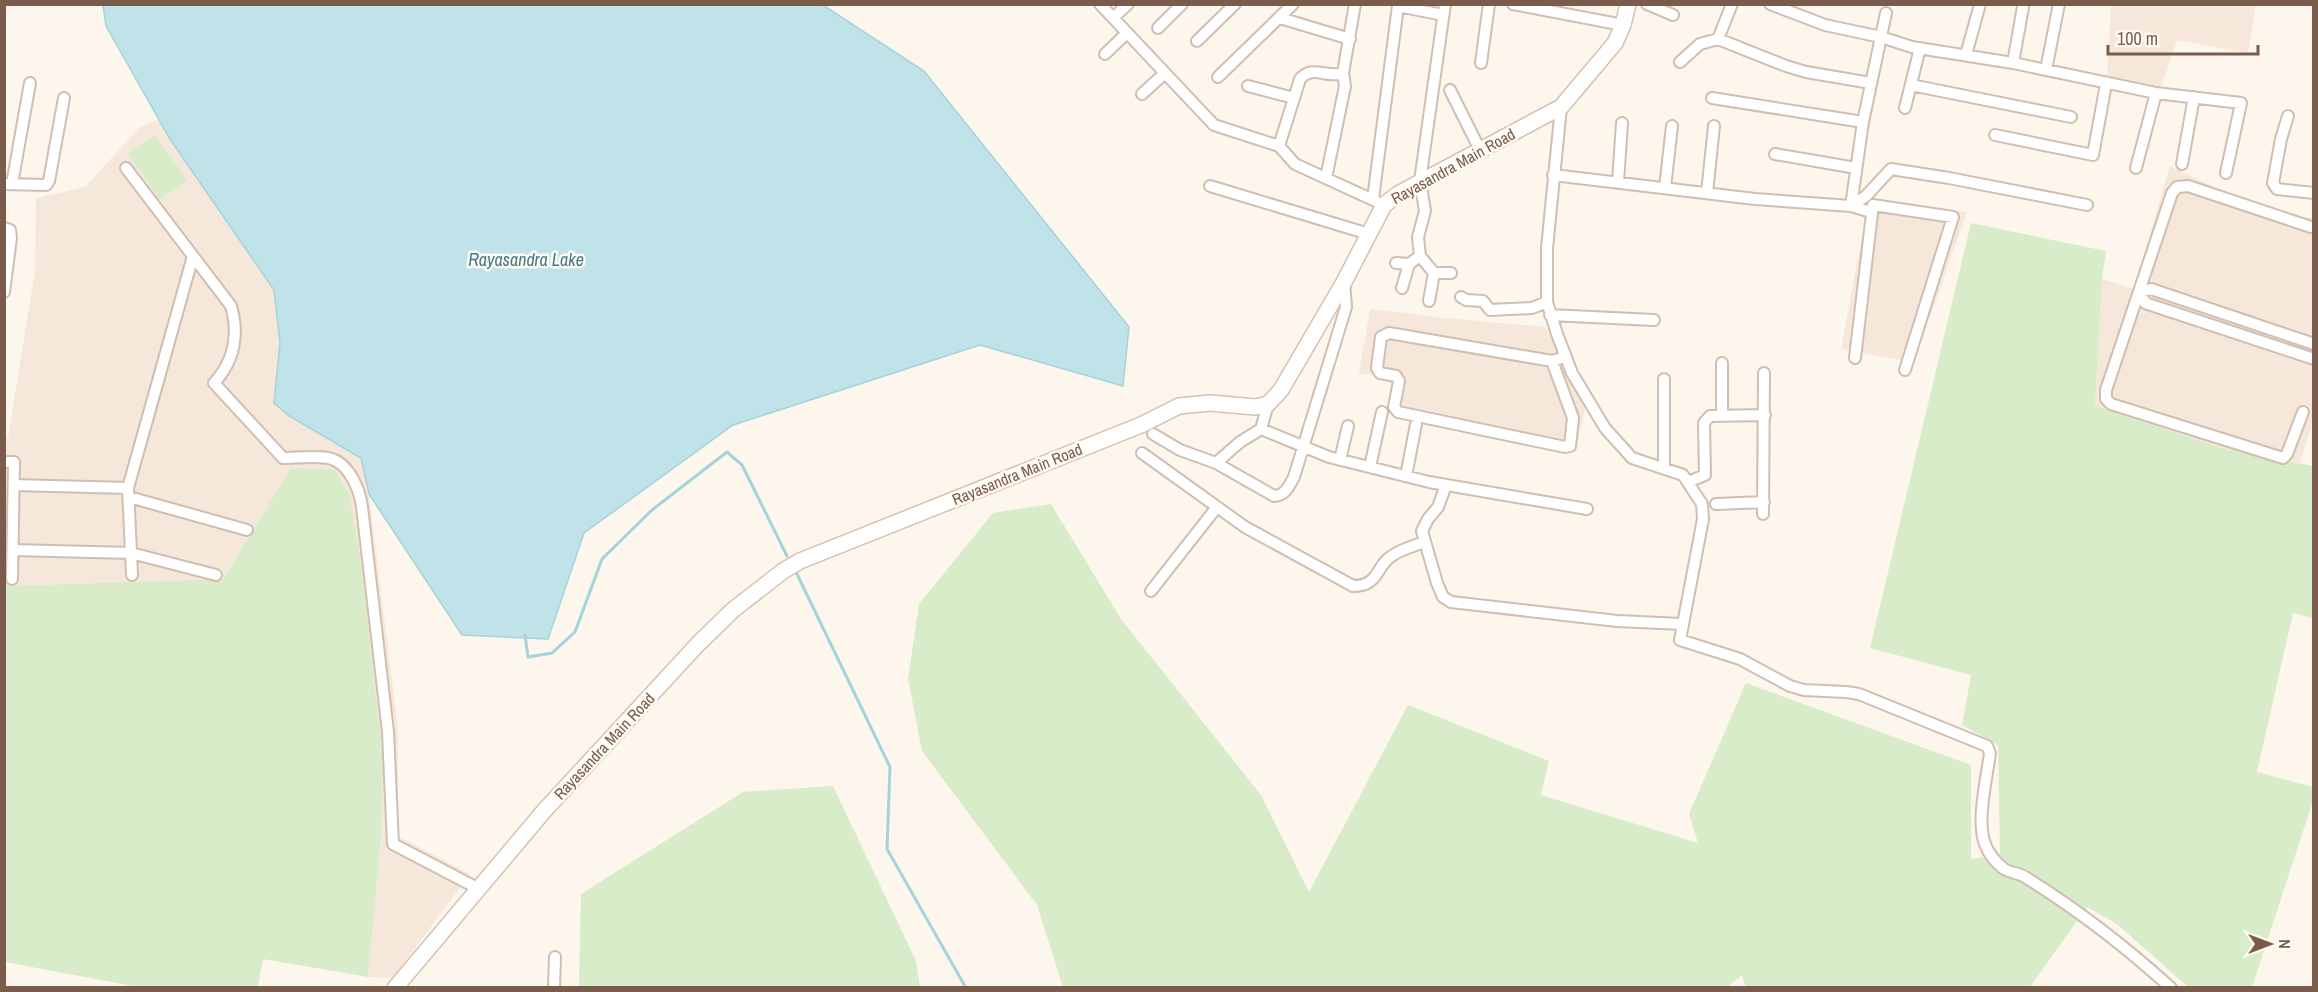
<svg xmlns="http://www.w3.org/2000/svg" width="2318" height="992" font-family="'Archivo Narrow',sans-serif">
<rect width="100%" height="100%" fill="#fdf6ec"/>
<path fill="#f5e8da" d="M2111 5H2256L2248 53 2177 40 2161 88 2107 76Z
M159 119 170 139 274 290 280 343 274 403 289 416 361 458 369 494 398 729V836L470 874 393 978 368 977 381 838 383 762 291 468 223 579 5 586V439L8 438 35 270 36 198 85 187 139 128Z
M2170 166 2231 195 2293 220 2305 217 2313 218V420L2300 463 2225 449 2095 406 2102 279 2134 289Z
M1869 200 1967 212 1914 363 1841 349Z
M1370 309 1445 318 1546 327 1585 408 1576 452 1387 413 1392 379 1359 373Z"/>
<path fill="#d8ecc9" d="M155 135 187 180 160 200 128 154Z
M1971 223 2106 251 2102 279 2095 406 2225 449 2313 466V618L2293 613 2257 772 2313 787V801L2252 987H2188L2117 924 2087 907 2030 987 1746 988 1742 975 1726 988 1063 987 1037 905 922 751 908 679 919 604 993 513 1051 504 1121 619 1261 795 1309 892 1408 705 1549 761 1541 795 1698 843 1689 814 1746 683 1971 765V859L2000 854 1998 745 1962 725 1971 675 1870 648Z
M291 468 335 470 349 493 362 569 383 762 381 838 368 977 263 959 258 987 143 988 5 962 4 586 223 579Z
M833 786 916 961 920 987H579L581 894 743 792Z"/>
<path fill="#bfe3e8" stroke="#a5d3da" stroke-width="1.5" d="M103 5H823L924 71 1129 327 1123 386 980 345 733 425 584 533 548 639 462 635 369 494 361 458 289 416 274 403 280 343 274 290 170 139 106 26Z"/>
<g fill="none" stroke-linecap="round" stroke-linejoin="round">
<path stroke="#a5d3da" stroke-width="3" d="M797 574 890 767 887 849 966 988
M525 635 528 657 552 653 575 632 602 559 652 510 727 452 742 465 787 556"/>
<g stroke="#d1beb0" stroke-width="14">
<path id="street" d="M1100 4 1214 125 1279 146 1295 164 1384 205
M1513 4 1623 25
M1647 4 1673 15
M1732 4 1718 39 1786 66 1806 72 1871 83
M1770 4 1825 25 1881 37 1912 47 2013 63 2156 93 2241 103 2226 173
M1113 18 1128 4
M1280 18 1350 39
M1158 28 1182 4
M1197 41 1235 4
M1105 54 1127 33
M1966 55 1980 4
M1680 62 1700 44 1718 39
M1481 63 1489 4
M2013 63 2023 7
M2046 70 2059 4
M1218 77 1293 4
M1911 85 2071 117
M1248 86 1294 98
M1450 90 1480 150
M1142 94 1165 73
M1712 98 1863 122
M1561 107 1547 248V302L1557 334 1572 373 1605 428 1632 458 1683 475 1702 504 1703 519 1680 640 1740 659 1790 686 1804 690 1846 692 1859 694 1987 746 1990 753C1987 777 1976 821 1985 844 1988 853 1996 863 2004 869 2011 873 2019 873 2025 877 2075 908 2127 948 2171 988
M1905 108 1920 48
M2288 116 2281 139 2273 183 2277 189 2314 193
M1995 135 2093 155 2106 84
M1279 146 1300 79C1313 64 1327 79 1343 73L1355 4
M1775 154 1856 168
M2182 164 2194 97
M126 168 231 306C239 334 235 360 214 383L283 458C296 458 321 455 332 459 350 465 360 491 362 507L388 732 393 844 479 889
M2136 168 2156 93
M1553 175 1755 199 1851 206 1866 196 1891 169 1949 178 2087 205
M1326 178 1345 86 1343 73
M1618 182 1622 123
M4 184 46 185 49 181 64 98
M12 184 30 83
M1210 186 1369 234
M1665 188 1672 126
M1707 193 1714 126
M1373 199 1398 6 1443 15
M1871 212 1851 206 1863 122 1886 13
M4 228 10 230 11 238 4 292
M1396 263 1409 264
M1434 273H1451
M1402 288 1409 264 1420 256
M1461 297 1466 300 1483 301 1490 310 1532 308 1547 302
M1429 301 1434 273 1420 256 1418 237 1425 211 1420 181 1445 4
M1550 315 1654 320
M2314 344 2151 289 2140 292 2145 303 2314 359
M1855 358 1873 205 1953 217 1905 370
M1552 361 1573 418 1570 446 1565 447 1398 412 1394 407 1399 381 1396 376 1380 373 1377 368 1381 337 1389 333 1552 361 1565 357
M1722 363V415
M2303 412 2287 454 2283 458 2111 404 2106 399V390L2172 193 2177 187 2188 186 2311 227
M1261 429 1329 457 1429 482 1587 509
M1153 434 1180 450 1216 463 1274 496C1285 496 1289 486 1294 477L1346 307 1344 282
M1142 453 1245 527 1353 586C1378 586 1376 568 1389 558 1398 550 1414 546 1424 542
M1340 460 1348 426
M4 462H14L12 579
M1216 463 1240 442 1261 429 1268 404
M1370 467 1382 412
M1664 469V379
M1406 476 1416 424
M1688 482 1705 475 1704 423 1710 416 1765 415
M14 485 128 488
M1446 485 1438 507 1428 519 1422 531 1437 583 1443 597 1451 602 1617 621 1682 624
M129 497 247 530
M1716 504 1764 502
M1763 514 1764 373
M13 550 131 553 216 575
M132 575 128 488 193 256
M1151 591 1217 507
M554 988 555 957"/>
</g>
<g stroke="#d6c0b0" stroke-width="18">
<path id="secondary" d="M395 988 544 811 698 644 733 610 783 571 800 561 1141 425 1179 406 1210 403 1255 407 1268 404 1281 390 1344 282 1384 205 1398 194 1561 107 1615 43 1623 25 1628 4"/>
</g>
<use href="#street" stroke="#fff" stroke-width="10"/>
<use href="#secondary" stroke="#fff" stroke-width="15"/>
</g>
<g text-anchor="middle" dominant-baseline="central" stroke-width="5" stroke-linejoin="round" paint-order="stroke">
<g font-size="16" fill="#7a5c4d" stroke="#fffaf3">
<text transform="translate(1453 166) rotate(-29)">Rayasandra Main Road</text>
<text transform="translate(1017 474) rotate(-22)">Rayasandra Main Road</text>
<text transform="translate(604 746) rotate(-47)">Rayasandra Main Road</text>
</g>
<g font-size="18" font-style="italic" fill="#437c86" stroke="#fffaf3">
<text x="526" y="259">Rayasandra Lake</text>
</g>
</g>
<rect width="2318" height="992" fill="none" stroke="#7a5c4d" stroke-width="12"/>
<g transform="translate(2270 944) rotate(90)" stroke="#fffaf3" stroke-width="4.5" paint-order="stroke">
<path d="M0-4.5L10 22L0 15L-10 22Z" fill="#7a5c4d"/>
<text y="-9" font-size="16" font-weight="bold" text-anchor="middle" fill="#7a5c4d">N</text>
</g>
<path d="M2108 45v9h150v-9" fill="none" stroke="#7a5c4d" stroke-width="3"/>
<text x="2117" y="45" font-size="18" fill="#7a5c4d" stroke="#fffaf3" stroke-width="4.5" paint-order="stroke">100 m</text>
</svg>
